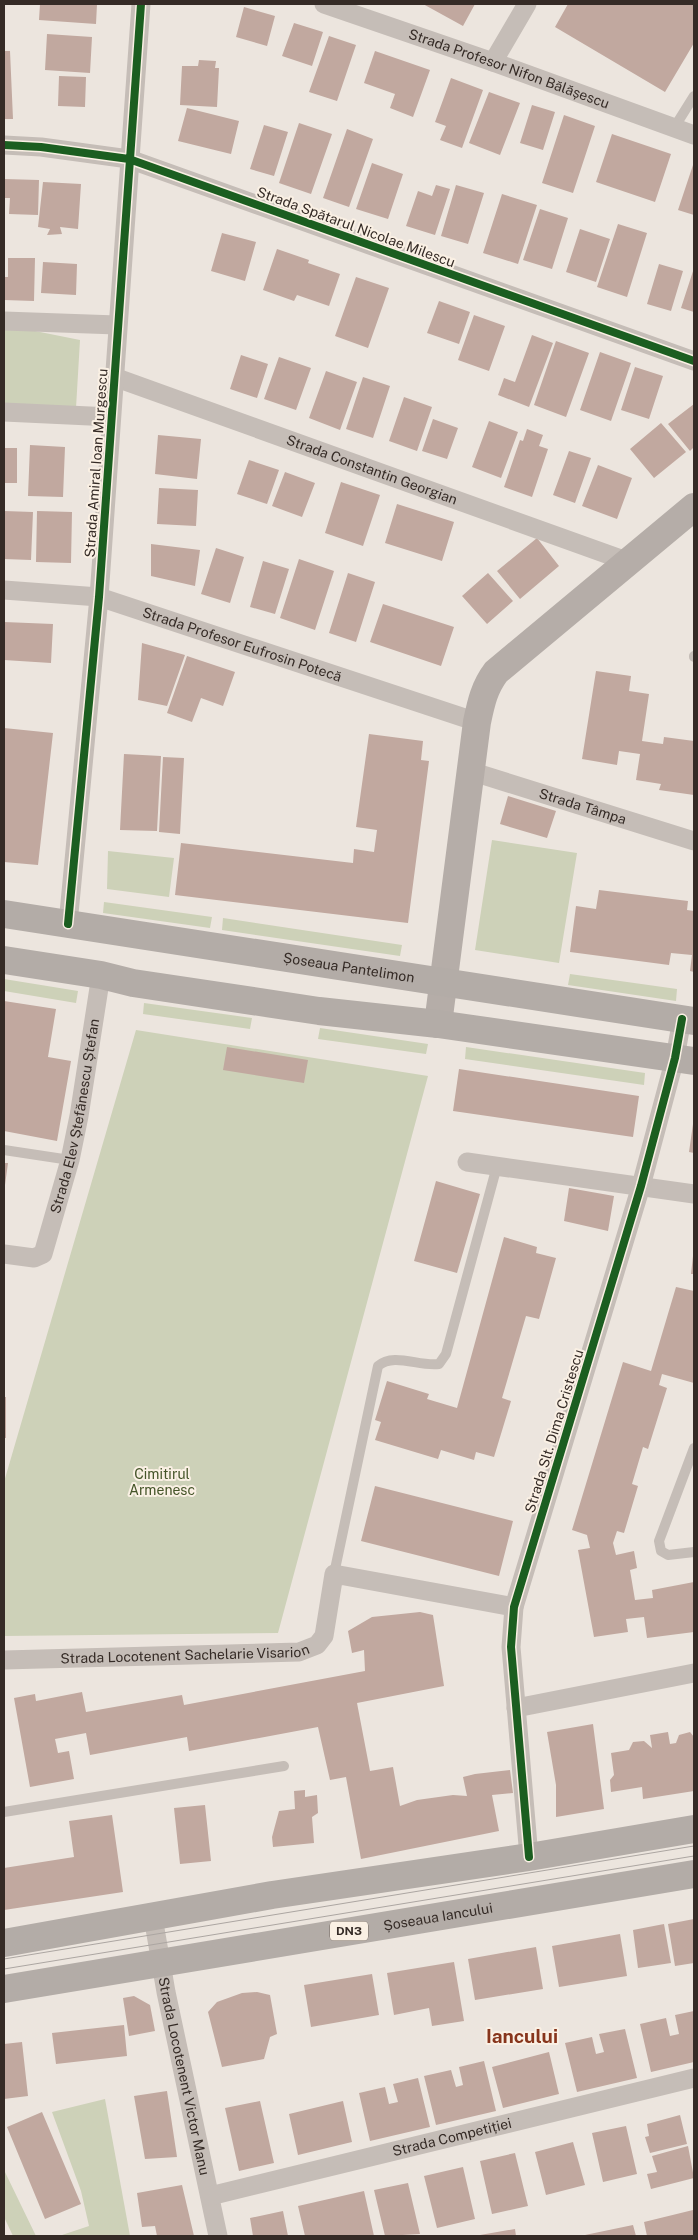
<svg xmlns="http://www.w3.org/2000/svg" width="698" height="2240" font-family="'Public Sans',sans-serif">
<rect width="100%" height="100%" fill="#ece5de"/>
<path fill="#cdd1b8" d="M25 329 80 340 76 408 4 405V330Z
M492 840 577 853 559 963 475 950Z
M108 851 174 858 169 897 107 889Z
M104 902 212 917 210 928 103 913Z
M223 918 402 945 400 956 222 930Z
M570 974 677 989 676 1001 568 985Z
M4 979 78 991 76 1003 4 991Z
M144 1003 252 1018 250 1029 143 1014Z
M320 1028 428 1044 426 1054 318 1039Z
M136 1030 428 1076 278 1633 4 1636V1482Z
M466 1047 645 1073 644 1085 465 1059Z
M105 2099 130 2236H59L89 2226 81 2191 52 2112Z
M4 2170 36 2236H13L4 2217Z"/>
<path fill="#c1a89f" d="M40 4H97L96 24 39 20Z
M423 4H475L463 26Z
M568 4H694V43L665 92 555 27Z
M244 7 275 16 267 46 236 37Z
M294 23 323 32 312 66 282 56Z
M47 34 92 37 90 73 45 70Z
M329 36 356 45 337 101 309 92Z
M4 51H10L13 119H4Z
M375 51 430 70 413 117 390 108 395 94 364 83Z
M199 60 216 61 215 68H219L217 107 180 105 182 66H198Z
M59 76 86 77 85 107 58 106Z
M451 78 483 90 462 148 440 140 446 126 435 122Z
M489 92 520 103 500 155 469 143Z
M532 105 555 112 543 150 520 143Z
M187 108 239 121 231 154 178 141Z
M564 115 595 126 573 193 542 183Z
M299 123 332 134 311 194 279 183Z
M264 125 288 132 274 176 250 169Z
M347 129 373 139 349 207 323 198Z
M612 134 671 154 655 202 596 182Z
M694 162V215L678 210Z
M372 163 403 174 388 219 356 209Z
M4 179 39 180 38 215 9 214 10 198H4Z
M43 182 81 184 78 229 60 227 62 234 47 235 50 229 38 227Z
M436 185 450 189 435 235 406 226 418 191 432 196Z
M456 185 484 193 468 244 441 236Z
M502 194 537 205 518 264 483 253Z
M540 209 568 218 552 269 523 260Z
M618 224 647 233 627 297 597 287Z
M580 229 610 239 596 282 566 272Z
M222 233 256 242 245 281 211 271Z
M277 249 309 260 308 263 340 274 329 306 297 295 294 301 263 290Z
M8 258H35L34 301 4 300V277H8Z
M43 262 77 264 76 295 41 293Z
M659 264 683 271 671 311 647 304Z
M694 268V312L681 308Z
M356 277 389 288 368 348 335 336Z
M439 301 470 312 459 344 427 333Z
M474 315 505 326 489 371 458 360Z
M532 335 553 343 529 407 498 395 504 378 515 382Z
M556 341 589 353 566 417 534 405Z
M600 352 631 363 611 421 580 410Z
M241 355 268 364 257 398 230 389Z
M279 357 311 368 296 410 264 399Z
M635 367 663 376 649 419 621 410Z
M326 371 357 382 340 430 309 418Z
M363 377 390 386 373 438 346 429Z
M404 397 432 407 417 451 389 441Z
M694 404V447L690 451 668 424Z
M433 419 458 428 447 459 422 451Z
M489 421 518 432 501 478 472 467Z
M661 423 686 452 654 478 630 449Z
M527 429 543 435 539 446 548 449 532 497 504 487 520 440 523 441Z
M158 435 201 439 197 479 155 474Z
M30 445 65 447 63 497 28 496Z
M4 448H17V483H4Z
M569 451 591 458 575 503 553 495Z
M249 460 279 470 267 504 237 494Z
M598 465 632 478 617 519 582 506Z
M285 472 315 483 302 517 272 506Z
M341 482 380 495 363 546 325 533Z
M159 488 198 490 196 526 157 524Z
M397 504 454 522 442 561 385 543Z
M4 511 33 512 31 560 4 559Z
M37 511 72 512 71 563 36 562Z
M537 538 559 566 520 599 497 571Z
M151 544 200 550 195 586 151 576Z
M216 548 244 557 230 603 201 594Z
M299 559 334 571 315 630 280 618Z
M263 561 289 569 275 614 250 607Z
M348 573 375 582 356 642 329 633Z
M488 573 513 601 487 624 462 596Z
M383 604 454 627 441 666 370 642Z
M4 622 53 624 51 663 4 660Z
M142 643 185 655 167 706 138 700Z
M187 656 235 672 223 706 201 698 192 722 167 713Z
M596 671 631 676 629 691 649 694 642 741 663 744 664 737 694 741V795L659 790 661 784 636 780 640 754 619 751 617 765 582 759Z
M4 728 53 733 38 865 4 862Z
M369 734 423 741 421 760 429 761 408 923 175 895 181 843 353 863 354 849 374 852 377 830 356 827Z
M124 754 161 756 157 831 120 830Z
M163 757 184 758 180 834 159 832Z
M508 796 556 811 547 838 500 824Z
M599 890 688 901 687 910 694 911V972L690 971 692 955 671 953 669 965 570 952 576 906 596 909Z
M4 1001 56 1009 48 1057 71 1061 57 1141 4 1131Z
M227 1047 308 1060 304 1083 223 1070Z
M459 1069 639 1096 633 1137 453 1111Z
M693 1124H694V1153L689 1152Z
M4 1163H8L5 1185H4Z
M436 1181 480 1194 457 1273 414 1261Z
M569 1188 614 1196 608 1231 564 1221Z
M504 1237 537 1247 536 1253 556 1258 539 1319 526 1316 502 1398 511 1401 494 1457 476 1452 474 1460 441 1450 438 1459 375 1440 381 1422 375 1420 387 1381 429 1394 427 1399 457 1408Z
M693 1256H694V1274H691Z
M676 1287 694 1291V1383L662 1374 659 1385 667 1388 648 1449 643 1447 632 1484 638 1486 624 1533 617 1531 613 1543 616 1555 634 1551 637 1568 630 1570 635 1600 653 1598 652 1590 694 1582V1632L647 1638 644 1617 626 1619 628 1632 594 1637 578 1550 590 1548 587 1535 572 1530 623 1362 651 1371Z
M4 1397H6V1438H4Z
M375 1486 513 1521 499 1576 361 1541Z
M420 1612 433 1615 444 1686 357 1703 370 1771 393 1767 400 1806 417 1800 453 1795 467 1796 463 1777 475 1774 510 1770 513 1793 492 1795 499 1831 361 1859 346 1777 330 1780 318 1727 189 1751 187 1737 90 1755 86 1733 55 1739 58 1753 69 1751 74 1779 30 1787 14 1698 35 1694 36 1701 82 1692 86 1712 182 1695 184 1705 365 1671 364 1650 352 1653 348 1631 372 1617Z
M593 1724 604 1809 556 1817V1785L547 1732Z
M668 1732 670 1744 676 1743 679 1735 690 1732 694 1737V1791L643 1799 642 1787 611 1792 610 1780 614 1775 611 1753 629 1750 633 1742 644 1741 652 1748 650 1735Z
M305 1790V1797L317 1795 318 1813 312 1817 314 1843 273 1847 272 1837 279 1811 295 1809 294 1791Z
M205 1805 211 1861 180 1864 174 1808Z
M112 1815 123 1892 4 1910V1868L74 1857 69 1821Z
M694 1919V1963L675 1966 668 1924Z
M664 1924 671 1963 638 1968 633 1930Z
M620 1934 627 1976 559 1987 552 1946Z
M536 1947 543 1989 475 2000 468 1959Z
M454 1962 464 2021 432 2026 429 2008 394 2015 387 1973Z
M372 1974 379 2015 311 2027 304 1985Z
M257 1992 270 1995 277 2034 270 2037 264 2059 222 2067 208 2012 217 2002 242 1993Z
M134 1996 150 2005 155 2031 129 2036 123 1998Z
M694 2011V2062L651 2072 640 2024 666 2018 670 2036 679 2034 675 2015Z
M124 2025 127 2056 56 2064 52 2033Z
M625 2029 637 2078 577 2092 565 2043 592 2037 596 2054 604 2052 599 2034Z
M22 2042 28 2096 4 2099V2044Z
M549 2052 559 2094 503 2108 492 2067Z
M484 2061 496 2111 436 2125 424 2076 451 2070 456 2087 463 2085 459 2067Z
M418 2078 430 2127 370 2141 359 2093 385 2087 389 2104 398 2102 393 2084Z
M167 2091 177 2157 145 2159 134 2096Z
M260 2101 274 2163 239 2171 225 2108Z
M343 2101 352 2142 298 2155 289 2114Z
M42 2112 81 2204 45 2219 7 2127Z
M680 2115 687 2144 650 2153 645 2137 649 2136 647 2124Z
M626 2126 637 2174 603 2182 592 2133Z
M573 2142 585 2185 546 2195 535 2152Z
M688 2146 694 2178 651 2189 647 2174 657 2172 652 2156Z
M515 2153 528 2206 492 2214 480 2161Z
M463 2167 475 2219 437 2228 424 2176Z
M408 2183 420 2234 385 2236 374 2190Z
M182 2185 194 2236H157L155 2226 142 2227 137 2193Z
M364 2191 374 2236H305L298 2206Z
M693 2210 694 2236H647L644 2222Z
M283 2211 288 2236H253L250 2218Z
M633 2225 636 2236H585V2235Z
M515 2229 516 2236H480V2235Z"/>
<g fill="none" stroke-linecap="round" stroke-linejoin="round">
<path stroke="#c5bdb7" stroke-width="10" d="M674 128 694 96
M694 656V657
M4 1150 70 1160
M694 1448 659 1541 661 1551 668 1555 694 1552
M334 1574 378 1366C394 1352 419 1367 439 1364L446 1354 497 1166
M4 1812 284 1766"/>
<g stroke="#c5bdb7" stroke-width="19">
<path id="s1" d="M324 4 493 62 694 135"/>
<path d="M493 62 527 4"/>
<path d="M4 145 41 147 129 159 694 361"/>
<path d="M4 321 117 325"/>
<path id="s2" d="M114 377 629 562"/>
<path d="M4 412 111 417"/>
<path id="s3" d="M4 590 99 597 477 722"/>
<path id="s4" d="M470 771 694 841"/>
<path d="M68 924 99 597 141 4"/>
<path d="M467 1162 694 1194"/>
<path id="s5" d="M4 1254 34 1258 43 1254 70 1160 79 1116 101 975"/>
<path id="s6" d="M4 1660 299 1652 317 1645 324 1636 334 1574 514 1607"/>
<path d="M516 1708 694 1673"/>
<path d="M529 1857 511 1647 514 1607 641 1186 675 1058 682 1019"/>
<path id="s7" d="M153 1917 166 1992 218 2236"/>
<path id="s8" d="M210 2196 694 2078"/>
</g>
<path stroke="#b5ada8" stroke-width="28" d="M438 1024 477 722C481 703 484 688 496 672L694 507"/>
<g stroke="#b3aca7" stroke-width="28">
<path id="s9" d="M4 914 694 1021"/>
<path d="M4 960 101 975 133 983 319 1011 438 1024 694 1061"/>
<path d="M4 1943 272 1895 529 1857 694 1829"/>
<path id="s10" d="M4 1989 694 1874"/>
</g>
<path stroke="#aca6a2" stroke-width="1" d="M4 1959 694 1846
M4 1969 694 1856"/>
<g stroke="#faf0e4" stroke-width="11">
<path id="cycleway" d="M4 145 41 147 129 159 694 361
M68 924 99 597 141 4
M529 1857 511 1647 514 1607 641 1186 675 1058 682 1019"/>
</g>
<use href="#cycleway" stroke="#1b5e20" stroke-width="8"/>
</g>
<g text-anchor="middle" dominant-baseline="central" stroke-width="4" stroke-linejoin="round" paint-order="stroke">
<rect fill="#faf0e4" stroke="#70665f" stroke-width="1" x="330" y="1921.5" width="38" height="19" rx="4"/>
<g font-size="12" font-weight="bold" fill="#352b26">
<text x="349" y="1931">DN3</text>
</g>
<g font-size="14" fill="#352b26" stroke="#faf0e4">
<text stroke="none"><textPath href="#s1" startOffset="196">Strada Profesor Nifon Bălășescu</textPath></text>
<text transform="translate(356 227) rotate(20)">Strada Spătarul Nicolae Milescu</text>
<text transform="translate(96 463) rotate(-86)">Strada Amiral Ioan Murgescu</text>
<text stroke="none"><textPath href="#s2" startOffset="274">Strada Constantin Georgian</textPath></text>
<text stroke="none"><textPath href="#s3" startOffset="246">Strada Profesor Eufrosin Potecă</textPath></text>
<text stroke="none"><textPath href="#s4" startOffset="118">Strada Tâmpa</textPath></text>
<text stroke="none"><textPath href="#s9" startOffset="349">Șoseaua Pantelimon</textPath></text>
<text stroke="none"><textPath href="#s5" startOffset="182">Strada Elev Ștefănescu Ștefan</textPath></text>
<text transform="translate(554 1431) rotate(-73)">Strada Slt. Dima Cristescu</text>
<text stroke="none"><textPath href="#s6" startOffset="181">Strada Locotenent Sachelarie Visarion</textPath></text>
<text stroke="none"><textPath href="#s10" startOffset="440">Șoseaua Iancului</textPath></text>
<text stroke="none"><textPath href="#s7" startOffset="162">Strada Locotenent Victor Manu</textPath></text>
<text stroke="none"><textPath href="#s8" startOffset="249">Strada Competiției</textPath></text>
</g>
<g font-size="14" fill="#455529" stroke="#faf0e4">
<text x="162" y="1474">Cimitirul<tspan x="162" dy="16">Armenesc</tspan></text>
</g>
<g font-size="19" font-weight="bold" fill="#87351c" stroke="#faf0e4">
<text x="522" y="2036">Iancului</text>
</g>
</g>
<rect width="698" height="2240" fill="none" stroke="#352b26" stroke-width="10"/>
</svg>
